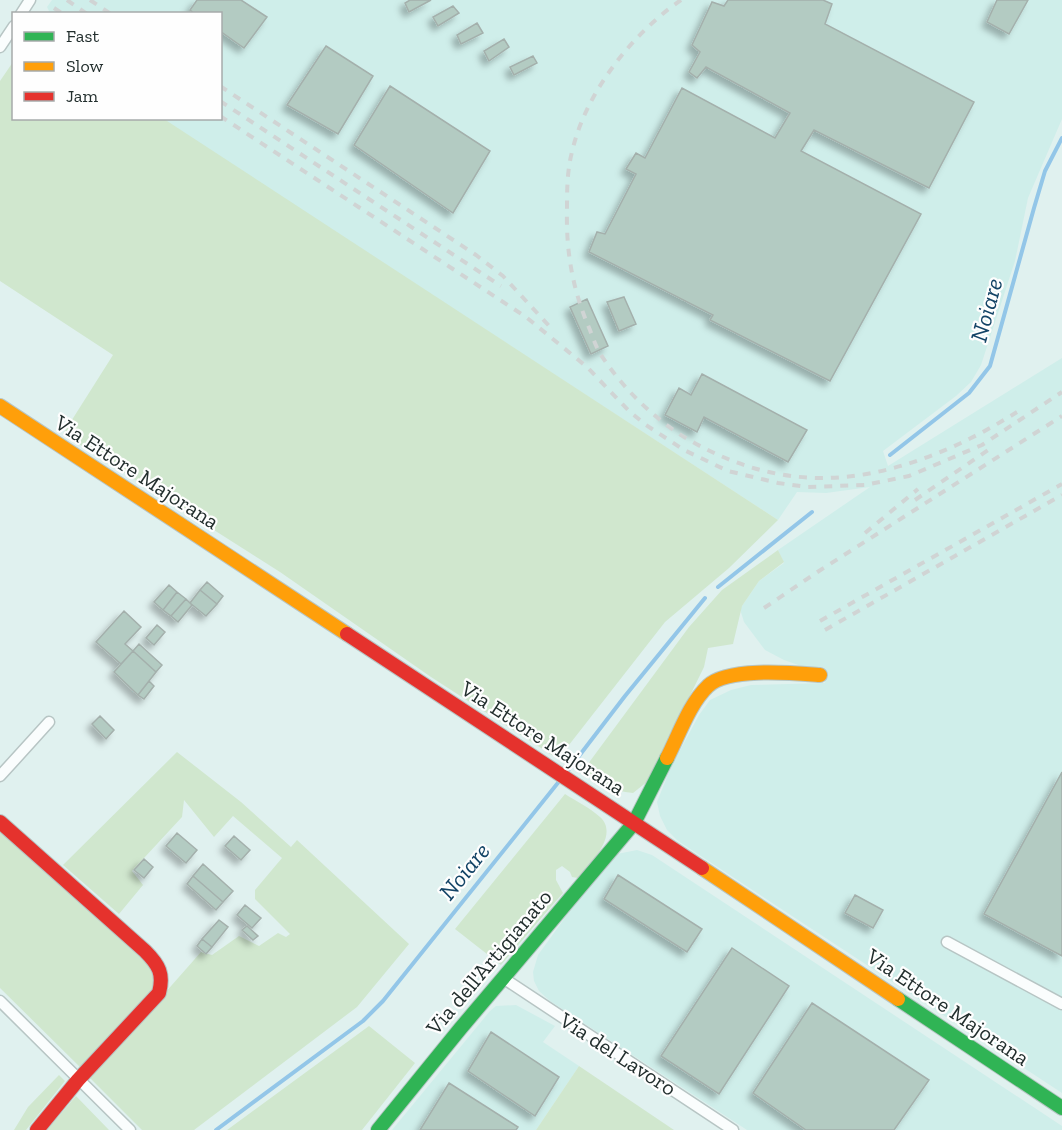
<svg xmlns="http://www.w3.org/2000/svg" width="1062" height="1130" font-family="'Zilla Slab',serif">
<defs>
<filter id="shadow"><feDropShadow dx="-5" dy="5" stdDeviation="3" flood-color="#0004"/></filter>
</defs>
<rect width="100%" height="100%" fill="#e0f1ef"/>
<path fill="#cfeeea" d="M52 0H1062V119L1028 198 1015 261 981 365 971 382 956 396 883 451 888 466 1062 358V1093L678 841 667 830 660 816 657 802 671 767 699 715 710 700 731 690 751 685 825 683 824 667H804L784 660 765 650 744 622 740 609 759 581 784 563 778 550 870 487 826 493 797 492 778 520 162 119 220 118V14H47L49 11 47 7Z
M637 850 652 855 1062 1126V1130H747L550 1001 539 991 534 981 533 972 538 955 580 897 617 854Z
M516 1005 555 1026 543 1042 579 1066 536 1130H392L490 1011 496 1006Z"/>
<path fill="#d0e7ce" d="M13 62 14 118 164 119 778 520 729 568 665 622 558 759 431 677 280 572 63 434 113 355 0 281V81Z
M778 550 784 562 759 581 742 606 733 644 708 648 704 667 648 781 633 793C612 791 598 783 582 772L689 627 722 590Z
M177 752 241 802 291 847 297 840 409 944 357 1007 194 1130H142L90 1078 201 952 212 955 239 936 259 946 278 933 286 937 290 934 255 899V890L282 858 233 816 214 837 184 800 182 817 132 871 143 885 119 914 63 865Z
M565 794C576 801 590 808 600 817 620 835 589 865 578 878L572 877 570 872 562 866 556 870V880L563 893 501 965 455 929Z
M0 826 155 967V988L84 1071 0 988Z
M369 1026 415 1063 362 1130H227Z
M579 1066 674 1130H536Z
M59 1075 65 1081 26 1130H14L28 1107Z
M76 1096 109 1130H47Z"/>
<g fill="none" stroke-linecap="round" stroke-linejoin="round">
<path stroke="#93c6e8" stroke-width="4" d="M890 455 969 393 990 366 1034 208 1045 171 1062 138
M718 587 812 512
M566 773 625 696 705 598
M216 1130 363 1021 383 1001 561 779"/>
</g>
<path fill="#b3cbc2" stroke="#a4b0ac" stroke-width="1.5" filter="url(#shadow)" d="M197 0H241L267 17 244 48 220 31V14H195L190 10Z
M410 0H431L409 12 405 3Z
M728 0H823L832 4 825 24 974 102 929 188 814 130 801 151 921 214 830 381 710 320 713 315 589 252 597 232 605 234 636 174 626 169 636 153 645 158 682 88 775 138 790 113 706 67 697 78 689 72 700 52 692 45 712 2 724 6Z
M997 0H1028L1009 34 987 22Z
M453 6 459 13 438 26 433 17Z
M477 23 483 33 461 44 457 35Z
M504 39 509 47 489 61 484 51Z
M326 46 373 76 338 134 287 105Z
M533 56 537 63 514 75 510 67Z
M390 86 490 151 453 213 354 145Z
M624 297 636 324 619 331 607 302Z
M587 299 608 346 591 354 570 307Z
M702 374 807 430 788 462 704 417 697 432 665 415 679 388 691 395Z
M207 582 223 596 217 604 200 590Z
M169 585 177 592 163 610 154 602Z
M200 590 217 604 206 616 190 603Z
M177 592 186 599 171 616 163 610Z
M186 599 192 605 178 622 171 616Z
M124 611 141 627 125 644 133 651 121 664 96 642Z
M157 625 165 632 154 645 146 638Z
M139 644 162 665 156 672 133 651Z
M133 651 156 672 138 695 114 672Z
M149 681 154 686 144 699 138 695Z
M100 716 114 730 106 739 92 724Z
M1062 772V956L984 914Z
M177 833 197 850 186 863 166 846Z
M234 836 250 850 241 860 225 846Z
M144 859 153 867 144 878 134 870Z
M203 864 233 891 223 902 193 876Z
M618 875 702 929 687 952 604 899Z
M193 876 223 902 216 910 187 884Z
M855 895 883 910 873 928 845 913Z
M245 905 261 918 252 928 237 915Z
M219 920 228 927 212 947 202 939Z
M247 926 258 936 253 940 242 930Z
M202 939 212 947 206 954 197 946Z
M732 948 789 986 719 1094 661 1056Z
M812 1003 929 1080 894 1130H806L753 1093Z
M491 1032 559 1077 535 1116 468 1071Z
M449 1083 518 1127 516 1130H420Z"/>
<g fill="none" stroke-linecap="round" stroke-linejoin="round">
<g stroke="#b7c5c4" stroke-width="13">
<path id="street" d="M21 14 30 0
M0 47 14 26
M0 776 49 722
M947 942 1062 1004
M503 978 733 1130
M0 1001 130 1130"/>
</g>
<g stroke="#b7c5c4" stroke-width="16">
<path id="fast" d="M898 999 1062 1108
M378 1130 460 1029 634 823 667 758"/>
</g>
<g stroke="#b7c5c4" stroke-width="16">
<path id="slow" d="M0 406 347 634
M667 758C679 735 689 704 708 686 727 667 793 673 820 675
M702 868 898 999"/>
</g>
<g stroke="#b7c5c4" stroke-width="16">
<path id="jam" d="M347 634 702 868
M0 822 145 951C159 965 164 974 159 993L78 1080 37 1130"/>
</g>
<use href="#street" stroke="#fafdfd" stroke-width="10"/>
<use href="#fast" stroke="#30b455" stroke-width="14"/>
<use href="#slow" stroke="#ff9f0a" stroke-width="14"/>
<use href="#jam" stroke="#e5322d" stroke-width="14"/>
<path stroke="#d0d4d4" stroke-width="4" stroke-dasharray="8 8" stroke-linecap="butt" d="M67 0 87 14
M90 0 111 14
M681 0C633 33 587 91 573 148 567 169 567 189 567 211 566 253 573 291 590 330 593 338 596 347 601 355 626 393 663 428 704 448 741 467 780 478 822 478 890 478 960 448 1017 412
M54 8 63 14
M220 86 476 255 503 276 551 328
M220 101 501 286
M220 116 526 317 587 367 629 411 646 425 684 450 728 471 778 483 808 487 865 485 909 476 982 445 1062 392
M915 500 994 446
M865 533 918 489
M764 608 819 571 1062 416
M820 621 1062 484
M825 630 1062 495"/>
</g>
<g text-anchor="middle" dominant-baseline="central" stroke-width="4.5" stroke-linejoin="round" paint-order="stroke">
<g font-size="22" fill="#232f2e" stroke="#fefefe">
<text transform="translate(137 472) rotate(33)">Via Ettore Majorana</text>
<text transform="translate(543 738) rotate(33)">Via Ettore Majorana</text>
<text transform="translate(489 962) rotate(-50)">Via dell'Artigianato</text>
<text transform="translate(948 1007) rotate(34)">Via Ettore Majorana</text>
<text transform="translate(618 1054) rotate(33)">Via del Lavoro</text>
</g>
<g font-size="24" font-style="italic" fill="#134466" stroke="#fefefe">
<text transform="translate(986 310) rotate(-75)">Noiare</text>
<text transform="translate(464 871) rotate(-51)">Noiare</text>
</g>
</g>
<rect x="12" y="12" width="210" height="108" fill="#fefefe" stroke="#a6abab" stroke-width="1.5"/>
<rect x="24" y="32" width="30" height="9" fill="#30b455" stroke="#a6abab" stroke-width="1.5"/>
<text x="66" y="42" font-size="18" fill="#232f2e">Fast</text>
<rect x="24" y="62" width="30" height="9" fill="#ff9f0a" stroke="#a6abab" stroke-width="1.5"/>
<text x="66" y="72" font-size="18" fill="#232f2e">Slow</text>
<rect x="24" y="92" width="30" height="9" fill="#e5322d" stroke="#a6abab" stroke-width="1.5"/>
<text x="66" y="102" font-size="18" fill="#232f2e">Jam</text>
</svg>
